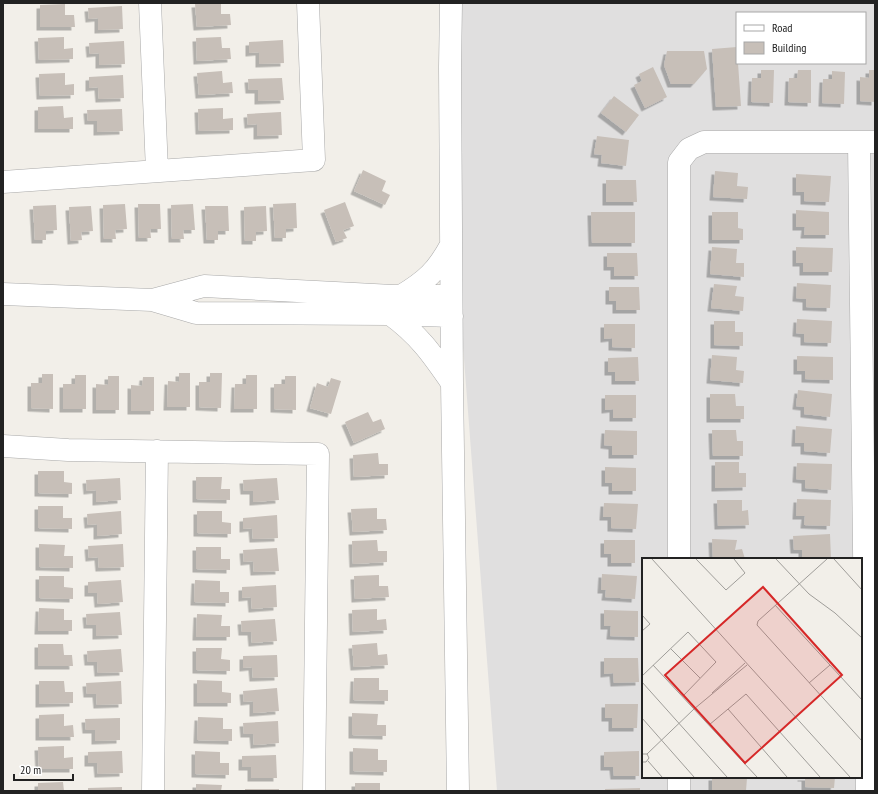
<svg xmlns="http://www.w3.org/2000/svg" width="878" height="794" font-family="'PT Sans Narrow',sans-serif">
<defs>
<filter id="shadow"><feDropShadow dx="-3.5" dy="3.5" stdDeviation="0" flood-color="#0004"/></filter>
</defs>
<rect width="100%" height="100%" fill="#f2efe9"/>
<path fill="#e0dfdf" fill-rule="evenodd" d="M458 3H875V791H497L454 228ZM737 13H865V63H737ZM643 559H861V777H643Z"/>
<path fill="#c7bfb8" filter="url(#shadow)" d="M221 3V14H230L231 25 197 27 195 4Z
M65 4V15H74L75 27H40V5Z
M122 6 123 29 98 30V18L89 19 88 8Z
M64 37V49L73 48V59L39 60 38 38Z
M221 37 222 48H230L231 59 197 61 196 38Z
M283 40 284 63 259 64V52L249 53V42Z
M124 41 125 64 99 65V53L90 54 89 43Z
M737 47V63H738L741 106 716 107 712 49Z
M667 51H704L707 69 694 84H671L664 65Z
M653 67 667 97 645 108 634 85 642 81 639 74Z
M761 70H774L773 103 751 102 752 78H761Z
M798 70H811V103L788 102 789 78H797Z
M869 70H875V102L860 101V77L869 78Z
M222 71 223 83 232 82 233 93 199 95 197 73Z
M832 71 845 72 844 104 822 103 823 79H832Z
M65 73V85L74 84V95L40 96 39 74Z
M123 75 124 98 99 99 98 87 89 88V77Z
M282 78 284 100 258 101V90H249L248 79Z
M614 96 639 115 626 132 601 113Z
M63 106 64 118 73 117V129H38V107Z
M223 108V119L233 118V130L199 131 198 109Z
M122 109 123 131 97 132V121H88L87 110Z
M281 112 282 135 257 136V124L248 125 247 114Z
M597 136 629 140 626 166 601 163 602 155 594 154Z
M363 170 386 181 382 191 390 195 385 205 354 191Z
M715 171 738 173 737 186 748 187 747 199 713 197Z
M796 174 831 176 829 202 804 201V192H796Z
M606 180H636L637 202H606Z
M345 202 354 226 343 230 347 238 336 242 324 210Z
M296 203 297 228 286 229V238H275L273 204Z
M125 204 127 229 115 230 116 239H104L103 205Z
M138 204H160L161 229H150L151 238H139Z
M193 204 195 230H183L184 239H172L171 205Z
M56 205 57 230 46 231V240H35L33 206Z
M91 206 93 231 81 232 82 240 71 241 69 207Z
M205 206H228L229 231H218V240H207Z
M266 206 267 231 256 232V241H245L244 207Z
M796 210 829 212V235H804L805 227H796Z
M591 212H635V243H592Z
M712 212H738V228L743 229V240H712Z
M712 247 737 249 736 263H744V277L710 274Z
M796 247 833 248 832 272H803V263H796Z
M607 253H637L638 276H614V267H607Z
M797 283 831 285 830 308 806 307V299L796 298Z
M714 284 737 286 735 296 744 297 743 311 711 308Z
M609 287H639L640 310H616V301H609Z
M797 319 832 321 831 343 804 342V334L796 333Z
M714 321H735V332H743V346L714 345Z
M604 324H635V348L612 347V338L604 339Z
M712 355 737 357 736 370 744 371 743 383 710 380Z
M797 356 833 357V380L805 379V371H797Z
M638 357 639 381H615V372H608V358Z
M179 373H190V407H167L168 381 179 382Z
M210 373H222L221 408 199 407V382H210Z
M42 374H53V409L31 408V383H42Z
M75 375H86V409H63V384H75Z
M246 375H257V409H234L235 384H246Z
M108 376H119V410H96V384L108 385Z
M285 376H296V410L274 409V384H285Z
M143 377H154V411H131V385L142 386Z
M331 378 341 381 331 414 310 408 317 383 328 387Z
M798 390 832 394 830 417 804 414V407L796 406Z
M710 394H735L736 406H744V419H710Z
M605 395H636V418H613V409L605 410Z
M368 412 373 422 381 419 385 429 354 443 345 422Z
M796 426 832 429 830 453 804 451V443H795Z
M605 430 637 431V455H612V446L604 445Z
M712 430H736L737 441H743V456H713Z
M378 453 379 464H388V475L354 477 353 455Z
M715 462H739V473H746V487L715 488Z
M797 463 832 464 831 490 805 488V480L796 479Z
M605 467 636 468V491H612V483H605Z
M38 471H64V482L72 483V494L38 493Z
M196 477H222L221 489H230V500L196 499Z
M120 478 121 500 96 502V490L87 491 86 480Z
M277 478 279 500 253 502V491H244L243 480Z
M797 499 831 500 830 526 804 525 805 516H796Z
M717 500H742V511L748 510 749 525 718 526Z
M604 503 638 504 636 529 611 528V517H603Z
M38 506H63V518H72V529L38 528Z
M377 508V519H386L387 530 353 532 351 509Z
M121 511 122 534 97 536V524L88 525 87 514Z
M197 511H222V522L231 523V534L197 533Z
M277 515 278 538 253 539 252 528 243 529V518Z
M830 534 831 559H802V550H794L793 536Z
M712 539 737 540 735 550 742 549 745 559H713Z
M377 540 378 551H387V562L353 564 352 541Z
M604 540H635V563H611V554H604Z
M39 544 65 545 64 556H73V568L39 567Z
M123 544 124 567 99 568 98 557 89 558 88 546Z
M196 547H221V559H230V570L196 569Z
M277 548 279 571 254 572 253 561 244 562 243 550Z
M602 574 637 576 635 599 605 597 606 590H601Z
M379 575V586H388L389 597 355 599 354 576Z
M39 576H64V587L73 588V599L39 598Z
M121 580 123 602 98 604 97 593H88V582Z
M195 580 220 581V592H229V603L194 602Z
M276 585 277 607 252 609 251 597 242 598V587Z
M39 608 64 609V620H72V631H38Z
M377 609V620L386 619 387 630 353 632 352 610Z
M604 610 638 611V637L610 636 611 626H604Z
M120 612 122 635 96 636V625H87L86 614Z
M197 614 222 615 221 626H230V637H196Z
M275 619 277 641 252 643 251 632H242L241 621Z
M377 643 378 655 387 654 388 665 354 667 352 645Z
M38 644H63L64 655H72L73 666H38Z
M196 648H222L221 659 230 660V671L196 670Z
M121 649 123 672 98 673 97 662H88L87 651Z
M277 655 278 677 253 678 252 667 243 668V656Z
M604 658H638L639 682 614 683 613 673 604 674Z
M354 678H379V690H388V701L353 700Z
M197 680 222 681V692L231 693V703H197Z
M39 681H64L65 692H73V703L39 704Z
M121 681 122 704 97 705 96 694H87L86 683Z
M277 688 279 711 253 713V701L244 702 243 691Z
M605 704H638L637 728H612V718H605Z
M352 713 378 714 377 725H386V736L352 735Z
M64 714V726L73 725 74 737H39V715Z
M198 717 223 718V729H232V741L197 740Z
M120 718V740L95 741V730H86L85 719Z
M278 721 279 743 254 745 253 734H244L243 723Z
M64 746V758L73 757V769H39L38 747Z
M353 748 378 749V760H387V772L353 771Z
M122 751 123 773 98 774 97 763H88V752Z
M195 751 220 752V763H229V775L195 774Z
M639 751V776H614L613 767H604V752Z
M276 755 277 778H251V767H242V756Z
M712 777H740V778H747L746 791 712 790Z
M801 777H835L834 788 805 787V778H801Z
M63 782 64 791H38V783Z
M355 783H380V791H355Z
M196 784 222 785 221 791H196Z
M122 787V791H88V788Z
M640 788V791H605V789Z
M245 789H279V791H245Z"/>
<g fill="none" stroke-linecap="round" stroke-linejoin="round">
<g stroke="#a9a9a9" stroke-width="23">
<path id="minor" d="M150 3 157 171
M451 3 450 67 452 383 458 791
M859 142 867 791
M3 182 314 160 308 3
M3 294 152 300 196 313 390 314 452 316
M401 296C426 281 437 271 451 245
M152 300 204 286 393 296H451
M390 314C419 335 432 354 452 383
M3 446 68 450 318 454 314 791
M679 559V162L689 149 704 142H875
M679 777V791
M153 791 157 451"/>
</g>
<use href="#minor" stroke="#fff" stroke-width="22"/>
</g>
<g transform="translate(642 558)">
<rect width="220" height="220" fill="#f2efe9"/>
<path fill="none" stroke="#9f9d99" stroke-width="1" d="M10 1 208 219M54 1 84 32 103 15 92 1M134 1 167 36 193 55 220 80M185 1 116 63 115 67 220 183M192 1 220 32M133 47 220 142M0 57 8 66 0 73M29 91 58 120M11 107 115 219M0 118 46 74 74 104 41 138M0 124 85 219M167 125 188 107M70 135 103 105M86 151 145 219M0 160 52 219M67 167 104 136 178 219M0 196H5L7 200 4 204H0M5 196 52 151 105 107M6 203 20 219"/>
<path fill="#d62828" fill-opacity="0.15" stroke="#d62828" stroke-width="2" d="M121 29 200 117 103 205 23 117Z"/>
<rect width="220" height="220" fill="none" stroke="#222" stroke-width="2"/>
</g>
<rect width="878" height="794" fill="none" stroke="#222222" stroke-width="8"/>
<rect x="736" y="12" width="130" height="52" fill="#ffffff" stroke="#a7a7a7"/>
<rect x="744" y="25" width="20" height="6" fill="#ffffff" stroke="#a7a7a7"/>
<text x="772" y="32" font-size="12" fill="#222222">Road</text>
<rect x="744" y="42" width="20" height="12" fill="#c7bfb8" stroke="#a7a7a7"/>
<text x="772" y="52" font-size="12" fill="#222222">Building</text>
<path d="M14 774v6h59v-6" fill="none" stroke="#222222" stroke-width="2"/>
<text x="20" y="774" font-size="12" fill="#222222" stroke="#ffffff" stroke-width="3" paint-order="stroke">20 m</text>
</svg>
